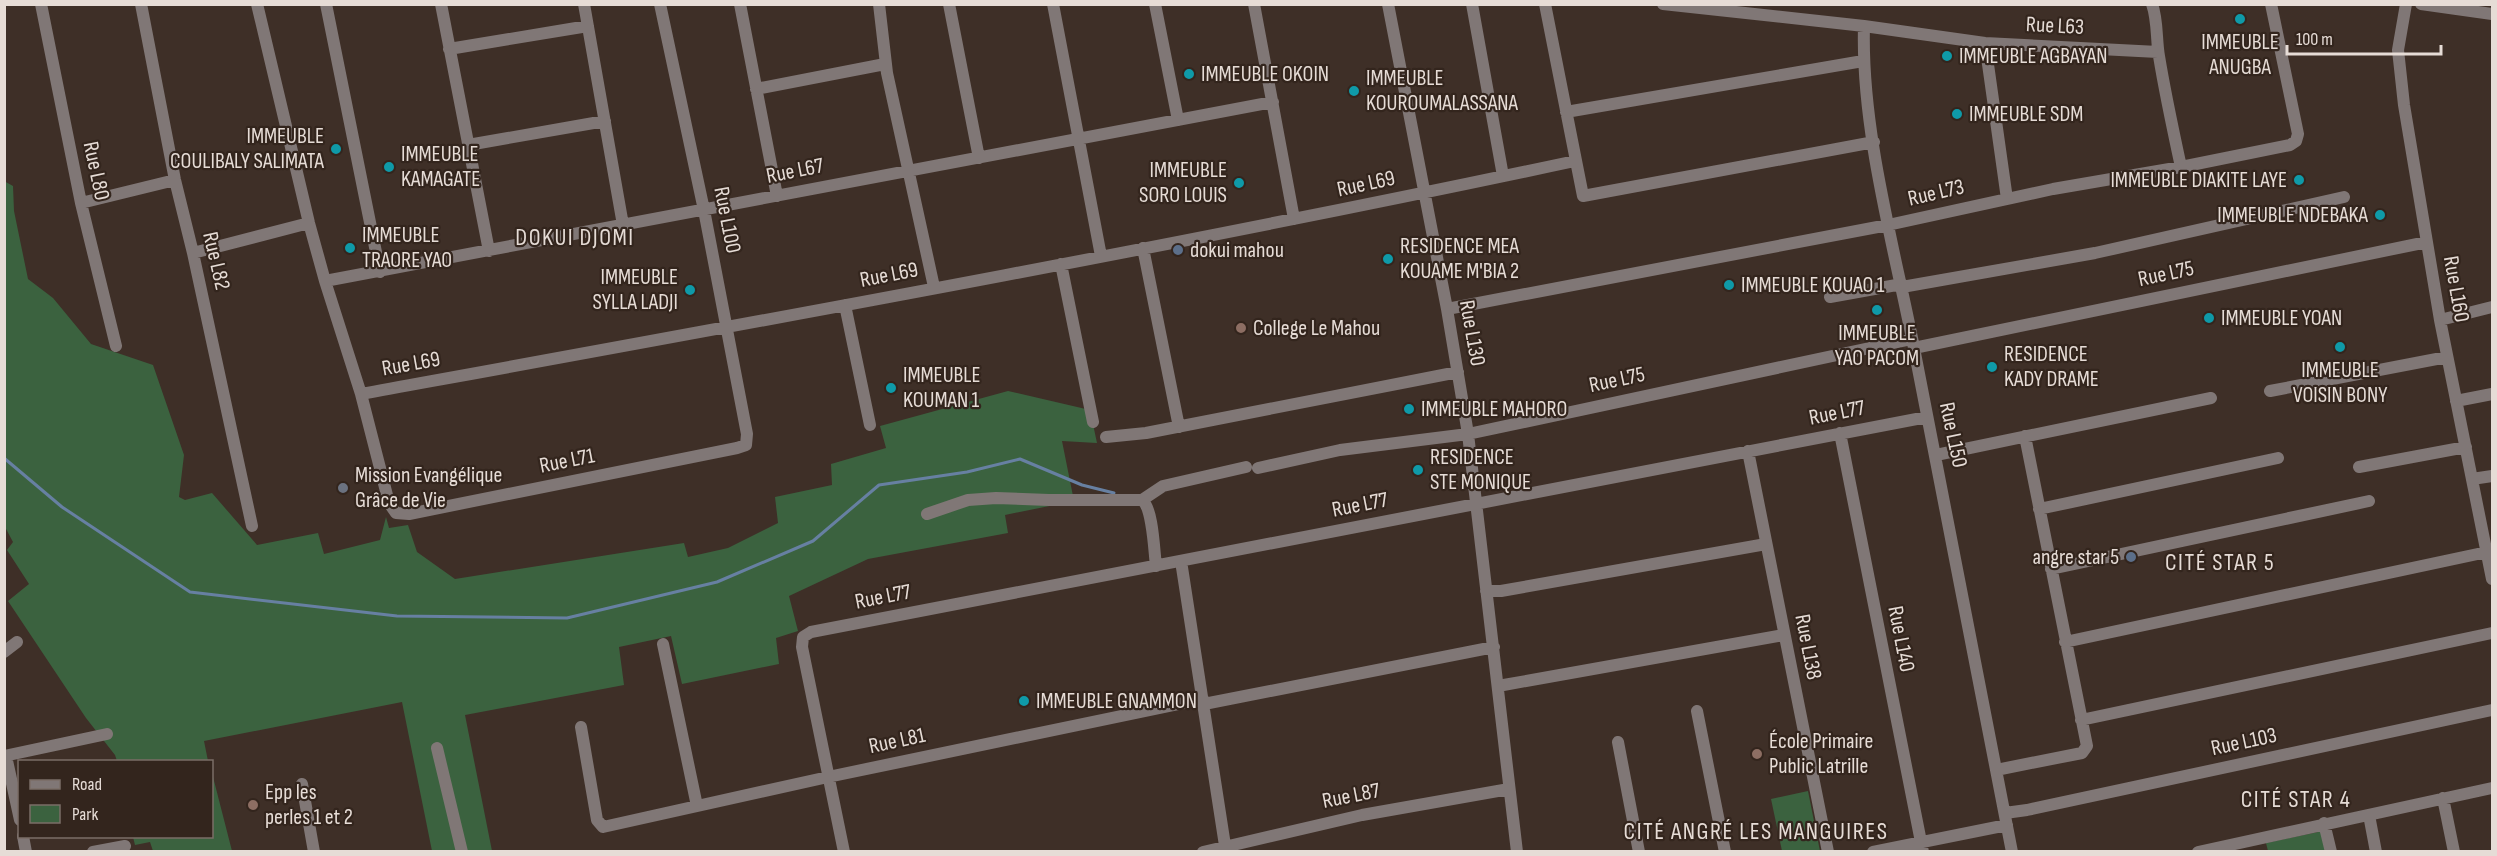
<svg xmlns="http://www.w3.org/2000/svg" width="2497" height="856" font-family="'Sofia Sans Condensed',sans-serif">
<rect width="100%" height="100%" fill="#3e2f27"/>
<path fill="#3b623f" d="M4 181 13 186 14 211 28 279 53 298 91 344 153 365 184 455 179 497 185 500 212 493 257 545 318 533 324 554 380 540 386 517 389 528 408 525 417 552 455 579 684 543 688 557 728 548 778 523 775 497 832 485 831 464 886 448 880 426 1008 391 1090 410 1097 443 1062 441 1074 501 1005 515 1008 533 868 559 789 596 798 631 776 638 779 664 682 684 671 636 619 647 624 685 465 715 492 851H432L402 702 204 741 208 761H117L115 755 86 718 8 601 29 584 7 550 13 542 5 527Z
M212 773 232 851H153L150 842 135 845 133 837 212 836Z
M1808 791 1820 851H1782L1771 799Z
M2323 831 2328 851H2268L2266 843Z"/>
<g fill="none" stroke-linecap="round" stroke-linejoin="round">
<path stroke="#6780a2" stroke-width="3" d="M4 458 62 507 190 592 397 616 567 618 717 582 813 541 879 485 967 472 1020 459 1082 485 1114 493"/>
<path stroke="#807776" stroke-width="12" d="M41 4 81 203 116 346
M141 4 175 180 193 253 252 526
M257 4 309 223 325 281 361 394 389 503 396 513 409 514 737 448 746 445 747 434 704 210 660 4
M326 4 380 272
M441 4 489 251
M584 4 623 225
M740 4 777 196
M879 4 887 73 934 287
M949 4 979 158
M1053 4 1101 256
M1155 4 1178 120
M1254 4 1294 219
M1388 4 1447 309 1468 434 1517 852
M1472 4 1503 176
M1545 4 1583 196 1874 142
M1663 4 1864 26 1985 43 2158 52
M2152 4C2158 21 2156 39 2159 56 2165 93 2173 130 2181 167
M2406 4 2398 50 2404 105 2440 320 2492 579
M2421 4 2492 14
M1864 26C1861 130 1894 246 1914 348 1946 516 1980 684 2012 852
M1985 43 2007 199
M449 49 588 26
M756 89 885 64
M1566 112 1863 61
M468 145 605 121
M81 203 175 180
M1143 248 1179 427
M193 253 309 223
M1061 264 1093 422
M325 281 1273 102
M1902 287 2095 253 2344 197
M1830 297 1902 284
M845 305 870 425
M1447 309 1888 225 2053 189 2181 167 2290 145 2296 141 2298 134 2271 4
M2440 320 2492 307
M1914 348 2427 242
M2270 391 2447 357
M361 394C767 320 1172 247 1575 161
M2456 401 2492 394
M1840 433 1923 852
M1106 437 1146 433 1458 372
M1748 451 1828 852
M1936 455 2211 398
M2359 467 2466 447
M1258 468 1340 450 1468 434 1912 339
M2472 479 2492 476
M1142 500 1163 486 1246 467
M2039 509 2278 458
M927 514 968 500 996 498 1049 500H1142C1153 508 1154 551 1156 566
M1181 561 1226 852
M2051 569 2369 501
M1486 591H1501L1766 544
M2065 642 2487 552
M663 644 697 806
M4 652 17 642
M1498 686 1784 635
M1204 704 1494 647
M1697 711 1725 852
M2081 720 2492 633
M581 727 597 820 603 827 828 777 1203 699
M1618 742 1639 852
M437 748 462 852
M4 756 107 734
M6 756 20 820
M1996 770 2082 753 2087 746 2025 436
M302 784 314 852
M2443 798 2454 852
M2005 813 2027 810 2492 710
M2369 815 2376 852
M2324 823 2331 852
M23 836 26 852
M93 852 125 846
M844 852 802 647 803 637 811 632 1927 417
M1203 852 1362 815 1509 789
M1873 852 2007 825
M2198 852 2492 788"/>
</g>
<g fill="#0f9aa8" stroke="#33251d" stroke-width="2">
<circle cx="2240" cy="19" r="6"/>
<circle cx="1947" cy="56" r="6"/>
<circle cx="1189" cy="74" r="6"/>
<circle cx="1354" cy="91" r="6"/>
<circle cx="1957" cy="114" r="6"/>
<circle cx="336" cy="149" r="6"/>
<circle cx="389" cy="167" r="6"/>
<circle cx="2299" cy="180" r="6"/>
<circle cx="1239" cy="183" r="6"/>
<circle cx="2380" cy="215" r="6"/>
<circle cx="350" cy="248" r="6"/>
<circle cx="1388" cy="259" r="6"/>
<circle cx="1729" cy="285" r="6"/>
<circle cx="690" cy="290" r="6"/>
<circle cx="1877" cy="310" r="6"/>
<circle cx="2209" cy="318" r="6"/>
<circle cx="2340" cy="347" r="6"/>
<circle cx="1992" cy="367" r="6"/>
<circle cx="891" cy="388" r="6"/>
<circle cx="1409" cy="409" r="6"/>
<circle cx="1418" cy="470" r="6"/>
<circle cx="1024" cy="701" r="6"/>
</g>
<g fill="#5c6f8a" stroke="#33251d" stroke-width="2">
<circle cx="1178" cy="250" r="6"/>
<circle cx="2131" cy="557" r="6"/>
</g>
<g fill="#8d6e63" stroke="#33251d" stroke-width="2">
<circle cx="1241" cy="328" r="6"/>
<circle cx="1757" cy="754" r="6"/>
<circle cx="253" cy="805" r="6"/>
</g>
<circle fill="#6b7280" stroke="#33251d" stroke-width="2" cx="343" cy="488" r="6"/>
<g text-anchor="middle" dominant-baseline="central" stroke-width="4.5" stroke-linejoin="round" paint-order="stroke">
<g font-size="22" fill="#e6dcd6" stroke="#33251d">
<text transform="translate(2055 26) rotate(3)">Rue L63</text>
<text transform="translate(96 171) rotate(78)">Rue L80</text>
<text transform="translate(795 171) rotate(-11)">Rue L67</text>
<text transform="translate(1366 184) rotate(-12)">Rue L69</text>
<text transform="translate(1936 193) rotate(-13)">Rue L73</text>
<text transform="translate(727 220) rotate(79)">Rue L100</text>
<text transform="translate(216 261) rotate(77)">Rue L82</text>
<text transform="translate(2166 274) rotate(-12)">Rue L75</text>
<text transform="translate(889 275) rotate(-11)">Rue L69</text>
<text transform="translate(2456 289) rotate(80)">Rue L160</text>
<text transform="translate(1472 333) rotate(80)">Rue L130</text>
<text transform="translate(411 364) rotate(-10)">Rue L69</text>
<text transform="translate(1617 380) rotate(-12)">Rue L75</text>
<text transform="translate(1837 413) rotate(-11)">Rue L77</text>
<text transform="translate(1953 435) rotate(78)">Rue L150</text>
<text transform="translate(567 461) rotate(-11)">Rue L71</text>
<text transform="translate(1360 505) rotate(-11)">Rue L77</text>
<text transform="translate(883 597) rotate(-11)">Rue L77</text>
<text transform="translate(1901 639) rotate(79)">Rue L140</text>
<text transform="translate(1808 647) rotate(79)">Rue L138</text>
<text transform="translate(897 741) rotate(-12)">Rue L81</text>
<text transform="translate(2244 742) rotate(-12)">Rue L103</text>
<text transform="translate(1351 796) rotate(-11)">Rue L87</text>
</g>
<g font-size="22" fill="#e6dcd6" stroke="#33251d" text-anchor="start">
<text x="2240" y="42" text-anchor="middle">IMMEUBLE<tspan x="2240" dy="25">ANUGBA</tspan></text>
<text x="1959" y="56">IMMEUBLE AGBAYAN</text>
<text x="1201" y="74">IMMEUBLE OKOIN</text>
<text x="1366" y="78">IMMEUBLE<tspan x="1366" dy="25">KOUROUMALASSANA</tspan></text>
<text x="1969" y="114">IMMEUBLE SDM</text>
<text x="324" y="136" text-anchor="end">IMMEUBLE<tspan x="324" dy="25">COULIBALY SALIMATA</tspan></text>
<text x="401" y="154">IMMEUBLE<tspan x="401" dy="25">KAMAGATE</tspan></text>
<text x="1227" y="170" text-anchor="end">IMMEUBLE<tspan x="1227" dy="25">SORO LOUIS</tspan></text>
<text x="2287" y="180" text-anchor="end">IMMEUBLE DIAKITE LAYE</text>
<text x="2368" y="215" text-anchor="end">IMMEUBLE NDEBAKA</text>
<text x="362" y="235">IMMEUBLE<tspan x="362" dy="25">TRAORE YAO</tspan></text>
<text x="1400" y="246">RESIDENCE MEA<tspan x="1400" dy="25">KOUAME M'BIA 2</tspan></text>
<text x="1190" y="250">dokui mahou</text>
<text x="678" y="277" text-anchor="end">IMMEUBLE<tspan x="678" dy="25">SYLLA LADJI</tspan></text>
<text x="1741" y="285">IMMEUBLE KOUAO 1</text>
<text x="2221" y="318">IMMEUBLE YOAN</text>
<text x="1253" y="328">College Le Mahou</text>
<text x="1877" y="333" text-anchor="middle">IMMEUBLE<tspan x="1877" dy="25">YAO PACOM</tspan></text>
<text x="2004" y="354">RESIDENCE<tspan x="2004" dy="25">KADY DRAME</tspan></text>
<text x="2340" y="370" text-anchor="middle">IMMEUBLE<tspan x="2340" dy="25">VOISIN BONY</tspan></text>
<text x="903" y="375">IMMEUBLE<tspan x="903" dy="25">KOUMAN 1</tspan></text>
<text x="1421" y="409">IMMEUBLE MAHORO</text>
<text x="1430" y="457">RESIDENCE<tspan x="1430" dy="25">STE MONIQUE</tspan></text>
<text x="355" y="475">Mission Evangélique<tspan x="355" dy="25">Grâce de Vie</tspan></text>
<text x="2119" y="557" text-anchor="end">angre star 5</text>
<text x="1036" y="701">IMMEUBLE GNAMMON</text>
<text x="1769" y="741">École Primaire<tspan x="1769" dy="25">Public Latrille</tspan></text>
<text x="265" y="792">Epp les<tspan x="265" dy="25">perles 1 et 2</tspan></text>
</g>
<g font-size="24" letter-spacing="1.5" fill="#e6dcd6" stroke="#33251d">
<text x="575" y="237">DOKUI DJOMI</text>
<text x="2220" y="562">CITÉ STAR 5</text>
<text x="2296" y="799">CITÉ STAR 4</text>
<text x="1756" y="831">CITÉ ANGRÉ LES MANGUIRES</text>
</g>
</g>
<rect width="2497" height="856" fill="none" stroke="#e6dcd6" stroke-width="12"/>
<rect x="18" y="760" width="195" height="78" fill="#33251d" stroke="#7b6e67" stroke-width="1.5"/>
<rect x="30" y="780" width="30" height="9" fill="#807776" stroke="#7b6e67" stroke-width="1.5"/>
<text x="72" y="790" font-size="18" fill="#e6dcd6">Road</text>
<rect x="30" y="805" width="30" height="18" fill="#3b623f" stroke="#7b6e67" stroke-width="1.5"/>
<text x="72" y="820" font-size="18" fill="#e6dcd6">Park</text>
<path d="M2287 45v9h154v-9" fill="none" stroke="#e6dcd6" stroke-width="3"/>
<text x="2296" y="45" font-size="18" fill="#e6dcd6" stroke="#33251d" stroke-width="4.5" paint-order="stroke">100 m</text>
</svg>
